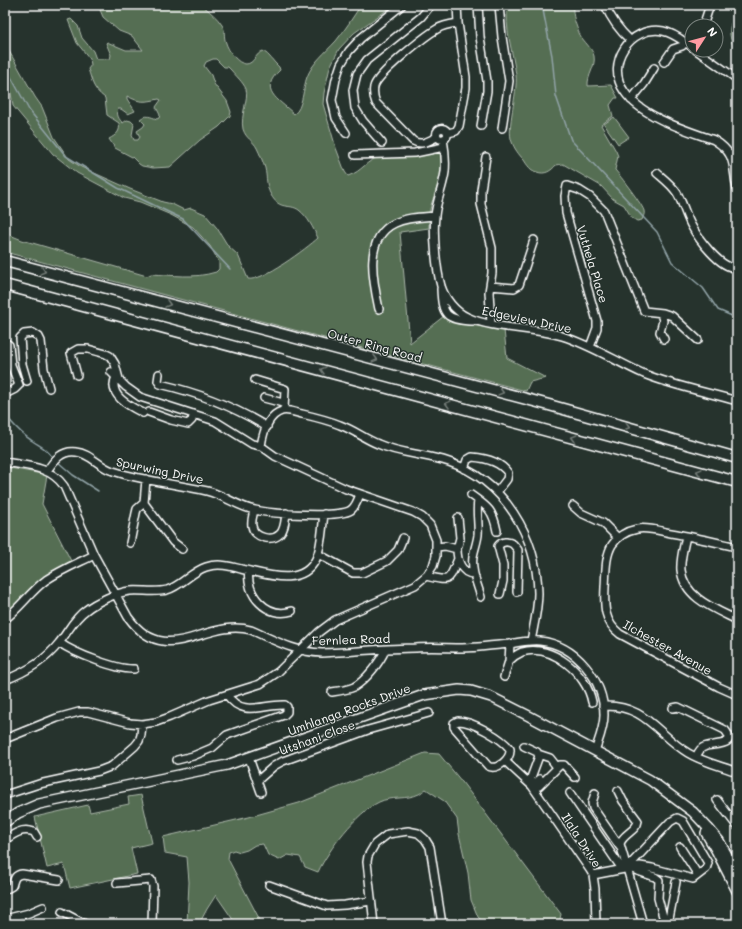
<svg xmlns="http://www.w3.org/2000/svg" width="742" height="929" font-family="Mali,sans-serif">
<rect width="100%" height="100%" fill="#26332d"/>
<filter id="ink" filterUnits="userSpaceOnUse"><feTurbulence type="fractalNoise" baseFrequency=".025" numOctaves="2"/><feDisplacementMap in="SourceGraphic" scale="8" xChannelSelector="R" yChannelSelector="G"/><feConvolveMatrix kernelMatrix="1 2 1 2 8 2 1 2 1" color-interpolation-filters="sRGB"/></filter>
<g filter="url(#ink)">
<path fill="#556e53" stroke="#aab6a9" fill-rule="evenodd" d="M98 5H120L128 8 132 5H202C209 11 217 17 222 25 226 31 223 36 226 43 228 50 237 64 246 64 254 64 256 53 263 51 270 55 273 62 279 67L280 70C258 90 278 99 294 114 303 109 303 87 307 77 312 63 326 52 336 41 345 30 353 17 361 5H394L354 33 339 49 330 67 324 93 323 104 336 148 345 172 348 176C363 171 365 161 381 156L438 151C450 163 433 195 430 209 429 215 429 222 429 228L400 232 410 343 444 316 455 323 504 330 507 358 546 378 530 382 526 391 313 335 5 252V233L22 240 147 276 151 274C173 275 194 279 216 272L219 269V262L210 246 193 227 171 215 140 202 124 198 77 173 53 154 13 106 9 81 5 74V44L35 97 42 107 54 137 69 159 81 167 130 189 163 202 172 204 184 210 191 208 205 214 217 228 228 246 238 255 248 279C262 282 307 248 318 238 313 228 308 217 299 210 289 203 280 211 271 195 266 187 267 177 265 168 263 162 260 154 257 148 253 140 246 139 243 129 240 116 249 98 246 89 243 82 236 76 231 70L228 67H224L216 59H213L206 62 204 66 211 75 214 84 227 101 231 112 230 116 219 127 200 140 170 167 153 168 142 166 139 164 132 157 115 148 109 139C116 135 121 132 119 123L107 115 105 98C92 88 93 83 88 69L91 65 90 59 77 43 68 20 71 19 78 26 82 38 93 51 96 59H110L111 55 106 43 107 42 126 50H143L132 36 119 31 103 17ZM127 96C140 103 145 102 159 99L161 100 156 107 160 115 159 118 157 119C151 117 146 114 140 119L145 124 143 127 137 131 140 137 138 140H134L132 135 134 124 131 121 127 120 123 123C119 120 116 114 118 109H121L128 114 135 111 127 99Z
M508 5H573C572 15 576 26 580 35 584 42 592 48 594 56 596 67 587 75 588 86L611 85 618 98H615L610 105 613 116 601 125 616 151 618 156 615 170C619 174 644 207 644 211 645 214 643 217 642 220L637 221 632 218 624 205 613 199 601 186 563 164 556 165C551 171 545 175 537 172 531 171 527 165 524 160 519 155 514 148 512 142 506 128 518 94 516 75 513 52 504 28 508 5Z
M737 11V55C729 37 726 29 737 11Z
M614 117 629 137 618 144 604 124Z
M5 467 47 475 42 504 71 561 50 573 34 586 21 601 5 617Z
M425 753 439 754 462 782 561 914 559 924H485L478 917 471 900 468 873 459 834 457 819 444 801 426 789C424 790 421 793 419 794 407 800 391 796 379 802 356 813 329 849 318 872L305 867 300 857 288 855 279 860 268 855 263 844 255 845 247 850 240 852 234 850 229 852 228 859 262 924H236L216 895 207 909 199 924H187L189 882 187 857 165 853 163 837 249 817 299 803Z
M141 795 152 843 131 848 137 874 70 888 64 864 47 868 35 817 88 805 90 812 129 804 128 797Z"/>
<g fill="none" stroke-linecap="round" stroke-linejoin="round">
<path stroke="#91a3a7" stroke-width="1.5" d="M543 5V10L552 56 556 96 571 140 657 232 672 262 703 288 718 310 732 316 737 313
M5 66 29 110 66 156 118 188 183 219 230 269
M5 415C13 424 21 434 31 440 41 447 45 447 53 458
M58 462 73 475 98 491"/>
<g stroke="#fff" stroke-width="10">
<path id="minor" d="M478 5 480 37 487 81V91L481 126
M499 5 502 37 509 81 502 128
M605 5C611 19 619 30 630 40
M703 26 710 5
M692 47C683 41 674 33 663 31 630 25 605 64 624 91 641 117 686 130 714 140 737 154 732 166 737 189
M696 50 737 79
M664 62 673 49 682 46 685 43
M631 100 644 84 654 68
M436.5 134a5.5 5.5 0 1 1 11 0a5.5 5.5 0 1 1-11 0Z
M346 133 336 118 332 100 336 79 341 64 349 51 361 38 402 5
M448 133 456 131 459 126 466 88V77L458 23 457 5
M437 137C428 141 422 146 413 141L376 103C374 98 373 92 374 87 376 75 425 36 437 29 443 25 451 24 458 23
M443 139C445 150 446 161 445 172 443 187 436 202 435 216 433 234 436 268 441 286 445 299 455 311 467 317 495 330 532 327 562 336 591 345 617 362 644 374 674 386 706 392 737 401
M382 143 363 121 355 108 353 90 357 74 367 60 421 17 431 5
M355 155 415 153 444 147
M486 157 481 190V204L492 248V273L489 292 491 324
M657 173C664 179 672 185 677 193 683 203 685 214 691 225 698 238 720 269 737 268
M490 286 514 288 519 285 534 240
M441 289C442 315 446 320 472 321
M379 309C373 281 363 238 395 223 407 217 422 217 435 216
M661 313 663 321 660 332 664 339
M5 342 9 345 11 365 19 385 15 389 5 394
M590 347 597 328V321L566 213 565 196 567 186 579 190 590 197 604 211 644 311 663 313 672 316 698 340
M111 372 126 387 140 397 215 421 244 439 252 444 261 446
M159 374 158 381 160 384C199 393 233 406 267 427
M77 375 71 353 78 349H88L106 354 110 356 115 364 119 379
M116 377C107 395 129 406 143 413
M255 380 285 389 284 410
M27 381 22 364 20 338 24 334 33 333 39 337 41 341 44 369 49 388
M264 398 283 403
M149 412 171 420 188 424 192 420 194 414
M5 462C27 466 50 466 64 486L94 555 128 617C167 671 206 617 251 630 276 641 295 652 322 653 353 652 385 648 416 648 431 647 446 648 462 648 478 648 494 645 510 644 520 642 530 640 540 641 576 645 604 680 604 715 604 728 599 739 595 751
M464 469 467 460 472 457C485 458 500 461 508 473L507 479 497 492
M47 471C54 460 62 450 76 452 90 453 99 467 113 471 143 481 176 484 207 491 224 495 238 507 255 510 271 514 339 518 351 510 356 506 358 500 360 494
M146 479 144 503 173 542 182 549
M471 495C488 507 493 510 497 531
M478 501C476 512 479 524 478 535 477 543 474 550 473 557 471 571 477 583 481 597
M573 506 581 513 603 523 618 538
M254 510C253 515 251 521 252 526 254 538 272 542 280 534 285 529 285 520 286 513
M686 536C684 546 680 559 681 570 684 598 715 609 737 620
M130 543 136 513 137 509 144 503
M437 547 445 546 457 549C457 560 461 573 473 574
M737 547C715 542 693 537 671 533 660 531 648 527 637 529 627 531 618 536 612 545 605 557 606 573 605 587 604 606 604 622 620 634L719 687 737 695
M457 549 460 538 458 518
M318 554 353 573H362L387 561 398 550 403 538
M249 571C245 594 267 619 292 611
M426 576C451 582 448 582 458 559
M500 594 503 581V565L498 546C502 541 508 541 513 544L518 550 517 592
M5 619C20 608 31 591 46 580 61 570 78 563 94 555
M60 643C74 653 117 670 134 669
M510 644 509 661C513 657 517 654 522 652 552 643 587 674 592 702
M504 677 509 661
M5 680C26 672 45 661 59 643 68 632 74 618 86 610 96 602 118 592 130 591 142 590 155 593 167 590 181 586 191 572 206 567 218 563 230 566 241 569 265 574 302 588 316 559 322 546 322 528 324 514
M332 692C339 691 347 690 354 687 365 681 381 661 385 650
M603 706C645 704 657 734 688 753 703 762 721 766 737 772
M673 708 678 707 725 730C739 747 712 743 704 747 700 748 698 753 696 757
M458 721C472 721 502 738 510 749 511 759 497 771 488 766L454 727V723Z
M5 739 57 718 79 712H88L130 723 142 724 156 722 170 717 209 700 260 684 278 672 319 632 335 620 415 585 427 575 433 566 436 556V540L430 525 422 517 413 512 346 489 275 456 261 446C263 433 268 415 282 411 288 409 296 413 302 414 315 417 328 420 340 425 354 430 365 439 378 444 400 454 426 454 449 462 504 481 537 536 538 593 538 609 534 625 531 641
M524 746 537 752 539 756 529 783
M538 754 550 758 557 767
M249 758 261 792
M177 760 193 756 212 748 227 735 284 715 287 712V707L285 705C262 704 243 718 227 695
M505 761 531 785
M540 779 532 786 590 870 593 875 595 889 596 924
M257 781 274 766 283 761 368 730 429 713
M539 786 560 765H564L575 777
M618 791 623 801 638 821C637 831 622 834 620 844L643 924
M570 793 622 869
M595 793 592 803 593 808 620 847
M5 795 39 784 99 771 112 766 135 746 139 741 141 735 142 724
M717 800 737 826
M5 840C15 833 22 828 34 832L37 837
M680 847 698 875
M629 868 655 877 659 880 658 898 665 924
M593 875 640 866 652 868 693 879 706 869 708 863 683 821 677 818 670 822 627 868
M117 883 151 880 153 886 152 924
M269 885 327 906 345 905 371 901
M5 890 12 886C14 880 14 875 22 874L59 880
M62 912 85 924
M5 919 29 913 43 907
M374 924 367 862 368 856 375 844 388 834 408 831 418 833 425 839 430 847 442 924
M667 924 669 919 676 882"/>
</g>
<g stroke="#fff" stroke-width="12">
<path id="major" d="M5 822 18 813 39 804 227 765 424 695 459 690 471 691 491 697 529 716 650 780 693 812 708 828 719 841 737 873
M706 833 716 850 737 891"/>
</g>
<g stroke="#fff" stroke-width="13">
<path id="highway" d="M5 261 549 405 737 458
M5 285 737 482"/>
</g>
<use href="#minor" stroke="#26332d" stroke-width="7"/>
<use href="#major" stroke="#26332d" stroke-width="9"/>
<use href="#highway" stroke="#26332d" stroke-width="10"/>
</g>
<defs><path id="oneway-chevron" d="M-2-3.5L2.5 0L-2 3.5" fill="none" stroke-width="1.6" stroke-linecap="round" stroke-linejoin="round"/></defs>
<g stroke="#727a76">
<use href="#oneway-chevron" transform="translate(43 271) rotate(15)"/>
<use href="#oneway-chevron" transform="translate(168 304) rotate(15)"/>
<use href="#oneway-chevron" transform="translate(375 359) rotate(15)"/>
<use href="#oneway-chevron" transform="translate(323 370) rotate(-165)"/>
<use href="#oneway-chevron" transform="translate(501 392) rotate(15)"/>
<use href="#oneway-chevron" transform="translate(448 404) rotate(-165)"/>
<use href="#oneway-chevron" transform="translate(627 427) rotate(16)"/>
<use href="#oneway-chevron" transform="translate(574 438) rotate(-165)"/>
<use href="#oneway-chevron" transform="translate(699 472) rotate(-165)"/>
</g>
</g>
<g text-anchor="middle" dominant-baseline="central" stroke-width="3" stroke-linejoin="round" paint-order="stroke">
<g font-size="12" fill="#fff" stroke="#26332d">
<text transform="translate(593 264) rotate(73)">Vuthela Place</text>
<text transform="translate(527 319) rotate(12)">Edgeview Drive</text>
<text transform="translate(375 345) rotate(15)">Outer Ring Road</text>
<text transform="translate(160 470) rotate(12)">Spurwing Drive</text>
<text transform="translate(351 639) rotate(-2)">Fernlea Road</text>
<text transform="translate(668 647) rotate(29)">Ilchester Avenue</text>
<text transform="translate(349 709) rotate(-20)">Umhlanga Rocks Drive</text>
<text transform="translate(317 737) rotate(-20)">Utshani Close</text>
<text transform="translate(582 840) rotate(57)">Ilala Drive</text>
</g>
</g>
<rect width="742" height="929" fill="none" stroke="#26332d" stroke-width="20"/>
<rect x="10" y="10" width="722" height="909" fill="none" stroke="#fff" stroke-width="1.5" filter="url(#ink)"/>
<g transform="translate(704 38) rotate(54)"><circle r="19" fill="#26332d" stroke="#7d8581"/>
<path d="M0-3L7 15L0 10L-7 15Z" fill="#ff9aa2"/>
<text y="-6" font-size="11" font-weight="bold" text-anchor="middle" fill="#ffffff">N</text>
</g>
</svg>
